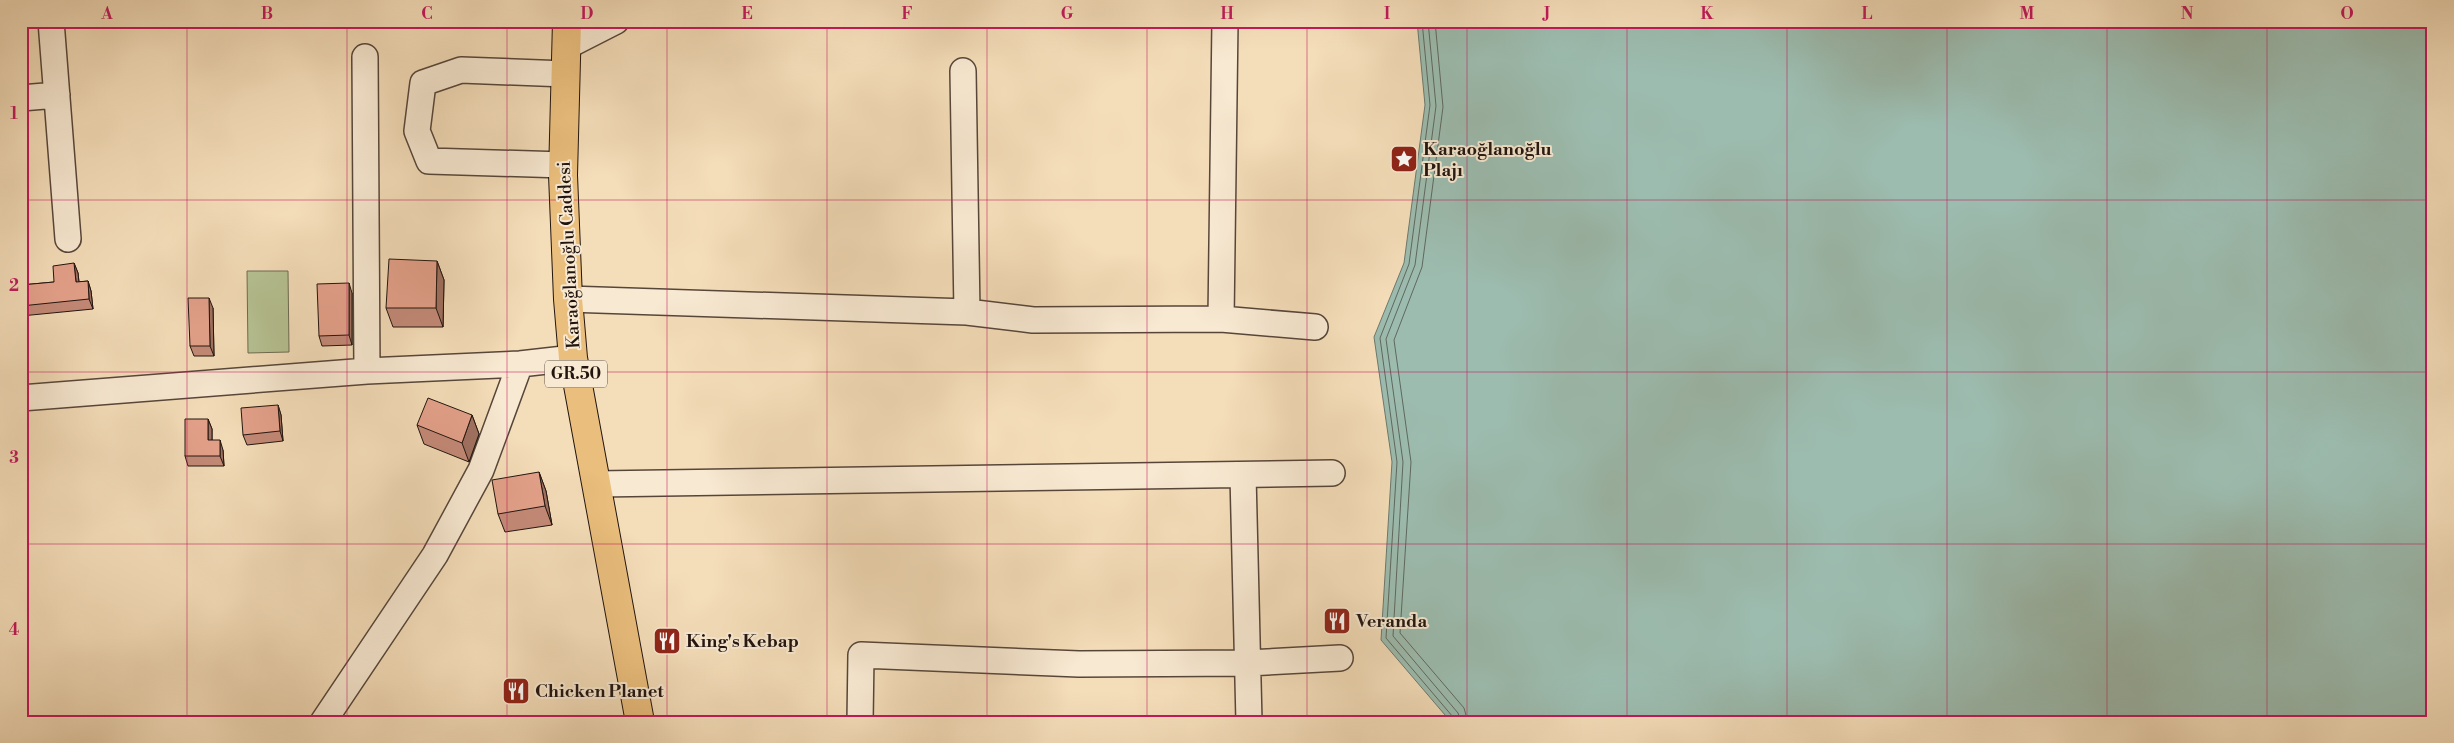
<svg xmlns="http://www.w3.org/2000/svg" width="2454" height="743" font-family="'Libre Bodoni',serif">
<rect width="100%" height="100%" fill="#f4ddb9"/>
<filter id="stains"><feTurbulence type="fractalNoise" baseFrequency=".004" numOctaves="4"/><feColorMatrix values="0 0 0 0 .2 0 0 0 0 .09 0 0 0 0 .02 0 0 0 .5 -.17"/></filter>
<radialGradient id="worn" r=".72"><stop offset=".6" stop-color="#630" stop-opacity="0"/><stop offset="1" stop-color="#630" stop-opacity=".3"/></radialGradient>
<path fill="#b6c293" stroke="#6c6b51" d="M247 271H288L289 352 248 353Z"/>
<path fill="#9cbcaf" stroke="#6b796f" d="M1417 21H2433V722H1451L1381 640 1392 462 1374 337 1404 263 1425 105Z"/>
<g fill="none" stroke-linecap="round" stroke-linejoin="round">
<path stroke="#5e685f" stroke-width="1" d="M1422 21 1430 105 1409 264 1380 338 1397 462 1386 638 1453 717 1454 722
M1428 21 1436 106 1415 265 1386 339 1403 462 1393 636 1458 713 1461 722
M1435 21 1443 107 1422 267 1394 340 1411 462 1400 633 1464 708 1468 722"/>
<g stroke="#56463a" stroke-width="28">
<path id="minor" d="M51 21 68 239
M567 46 616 21
M365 57 367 371
M963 71 967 312
M21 98 57 95
M564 165 429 161 417 131 423 83 461 70 566 74
M568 299 967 312 1033 320 1221 319 1315 327
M1221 319 1225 21
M21 398 367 371 520 364 573 358
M1243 475 1249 722
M597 484 1332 473
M323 722 435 555 481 470 520 364
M860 722 861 655 1079 664 1248 663 1340 658"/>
</g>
<g stroke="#21140f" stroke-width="30">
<path id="major" d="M567 21 563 175 568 299 573 358 640 722"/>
</g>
<use href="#minor" stroke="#f8e9d2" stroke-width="25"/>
<use href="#major" stroke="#eabe7c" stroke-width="28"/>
</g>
<path fill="#c48a78" stroke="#21140f" d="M437 261 444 280 443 327H393L386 308Z
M74 263 78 273 79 282 88 281 91 291 93 309 21 316V285L54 282Z
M352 293V345L322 346 319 336Z
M213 308 214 356H194L190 346Z
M278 405 281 415 283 441 247 445 243 435Z
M472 415 479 434 469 462 424 444 417 425Z
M208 419 212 429V440L223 450 224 466H188L185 456Z
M539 472 546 491 552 525 505 532 498 514Z"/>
<path fill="#a07161" stroke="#21140f" d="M437 261 444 280 443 327 436 308Z
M74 263 78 273 80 292 76 282Z
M88 281 91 291 93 309 89 299Z
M349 283 352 293V345L349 335Z
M209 298 213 308 214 356 210 346Z
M278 405 281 415 283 441 280 431Z
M472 415 479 434 469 462 462 443Z
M208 419 212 429V450L208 440Z
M220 440 223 450 224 466 220 456Z
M539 472 546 491 552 525 545 506Z"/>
<path fill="#e4a18b" stroke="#21140f" d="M389 259 437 261 436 308H386Z
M74 263 76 282 88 281 89 299 21 306V285L54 282 53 266Z
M349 283V335L319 336 317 284Z
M188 298H209L210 346H190Z
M428 398 472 415 462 443 417 425Z
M278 405 280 431 243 435 241 408Z
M185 419H208V440H220V456H185Z
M539 472 545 506 498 514 492 480Z"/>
<path fill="none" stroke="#c2185b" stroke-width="1" stroke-opacity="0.55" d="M187 21V722M347 21V722M507 21V722M667 21V722M827 21V722M987 21V722M1147 21V722M1307 21V722M1467 21V722M1627 21V722M1787 21V722M1947 21V722M2107 21V722M2267 21V722M21 200H2433M21 372H2433M21 544H2433"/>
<defs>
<g id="sight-square" transform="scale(1.4375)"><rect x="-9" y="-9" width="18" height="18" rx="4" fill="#8f2418" stroke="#f8e9d2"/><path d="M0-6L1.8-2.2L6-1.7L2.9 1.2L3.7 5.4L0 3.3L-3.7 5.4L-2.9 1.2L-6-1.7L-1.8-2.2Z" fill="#fff"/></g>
<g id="restaurant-square" transform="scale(1.4375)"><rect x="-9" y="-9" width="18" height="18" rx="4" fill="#8f2418" stroke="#f8e9d2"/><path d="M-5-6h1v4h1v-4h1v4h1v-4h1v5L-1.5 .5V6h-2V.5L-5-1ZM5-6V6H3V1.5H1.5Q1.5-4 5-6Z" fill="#fff"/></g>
</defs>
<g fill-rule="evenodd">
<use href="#sight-square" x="1404" y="159"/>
<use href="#restaurant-square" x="1337" y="621"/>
<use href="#restaurant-square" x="667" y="641"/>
<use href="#restaurant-square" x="516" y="691"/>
</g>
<g text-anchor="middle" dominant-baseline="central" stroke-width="4" stroke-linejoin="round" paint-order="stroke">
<rect fill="#f8e9d2" stroke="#62544a" stroke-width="1" x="545" y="360.5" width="62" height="27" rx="4"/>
<g font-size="16" font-weight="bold" fill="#21140f">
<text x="576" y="374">GR.50</text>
</g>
<g font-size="18" font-weight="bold" fill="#21140f" stroke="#f8e9d2" text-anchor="start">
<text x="1423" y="149">Karaoğlanoğlu<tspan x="1423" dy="21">Plajı</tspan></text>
<text x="1356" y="621">Veranda</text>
<text x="686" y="641">King's Kebap</text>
<text x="535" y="691">Chicken Planet</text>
</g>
<g font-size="18" fill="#21140f" stroke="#f8e9d2">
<text transform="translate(569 255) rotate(-93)">Karaoğlanoğlu Caddesi</text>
</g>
</g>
<rect width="2454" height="743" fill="none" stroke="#f4ddb9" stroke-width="55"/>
<rect x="28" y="28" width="2398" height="688" fill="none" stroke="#c2185b" stroke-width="2"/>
<g font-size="16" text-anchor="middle" font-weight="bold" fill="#c2185b">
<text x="107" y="19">A</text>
<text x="267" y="19">B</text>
<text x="427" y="19">C</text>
<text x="587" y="19">D</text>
<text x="747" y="19">E</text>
<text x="907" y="19">F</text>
<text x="1067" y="19">G</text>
<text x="1227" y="19">H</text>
<text x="1387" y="19">I</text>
<text x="1547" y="19">J</text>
<text x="1707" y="19">K</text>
<text x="1867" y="19">L</text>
<text x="2027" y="19">M</text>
<text x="2187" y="19">N</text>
<text x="2347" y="19">O</text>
<text x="14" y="119">1</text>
<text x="14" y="291">2</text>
<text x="14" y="463">3</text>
<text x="14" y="635">4</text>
</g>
<rect width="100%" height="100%" filter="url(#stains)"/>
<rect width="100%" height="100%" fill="url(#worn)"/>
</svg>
